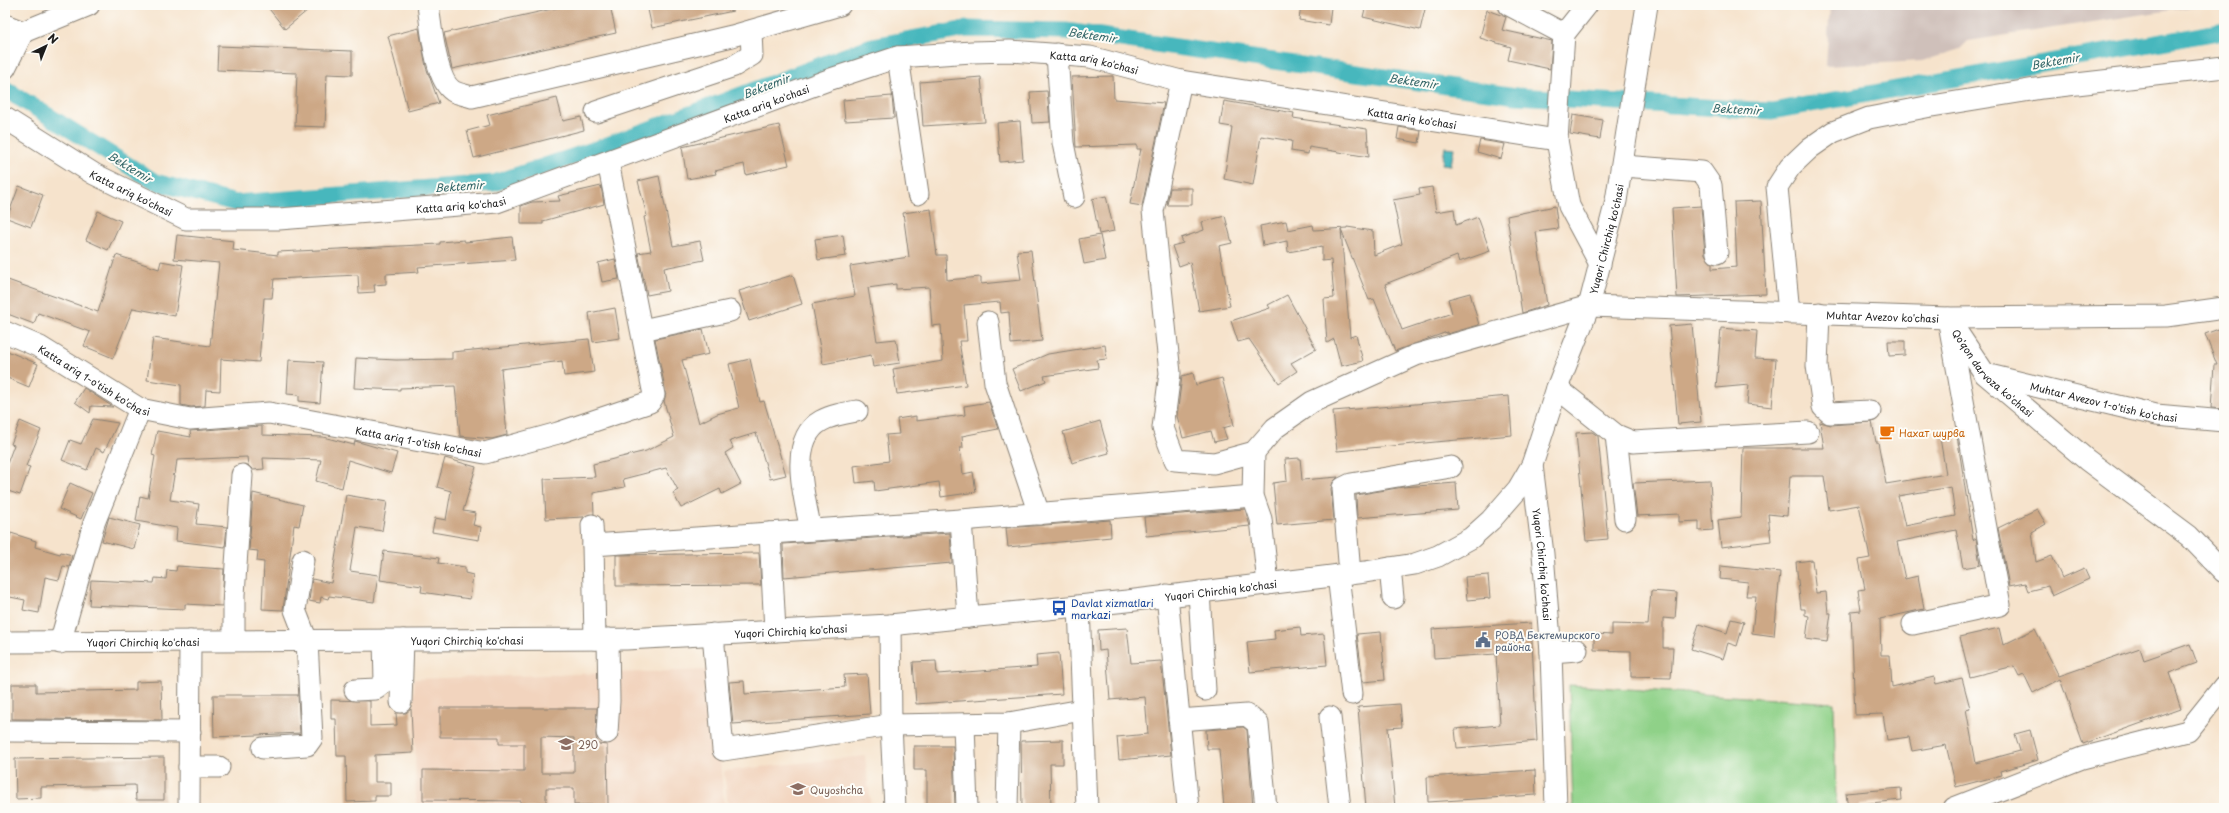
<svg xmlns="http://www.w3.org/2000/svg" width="2229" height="813" font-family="'Playpen Sans',sans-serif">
<rect width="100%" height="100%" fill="#fdfcf7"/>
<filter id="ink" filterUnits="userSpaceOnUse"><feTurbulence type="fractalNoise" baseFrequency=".025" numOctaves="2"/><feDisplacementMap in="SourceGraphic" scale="8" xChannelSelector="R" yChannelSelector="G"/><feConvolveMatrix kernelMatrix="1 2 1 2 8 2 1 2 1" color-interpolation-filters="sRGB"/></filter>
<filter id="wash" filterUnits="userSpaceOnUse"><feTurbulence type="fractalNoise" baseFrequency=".012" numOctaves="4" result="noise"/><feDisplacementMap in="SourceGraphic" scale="16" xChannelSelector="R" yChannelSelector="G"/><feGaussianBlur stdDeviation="0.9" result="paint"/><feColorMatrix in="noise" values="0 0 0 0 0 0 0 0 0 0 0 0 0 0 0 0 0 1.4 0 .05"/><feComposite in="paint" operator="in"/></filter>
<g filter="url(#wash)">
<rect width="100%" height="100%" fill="#f6e3cc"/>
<path fill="#f2d4be" d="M710 670 725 808H416L414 679Z
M865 756 871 808H728L724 771Z"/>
<path fill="#cfc0ba" d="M1830 5H2204L1968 41 1960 49 1922 61 1826 66Z"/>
<path fill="#8fd188" stroke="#567652" d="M1569 685 1834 703 1836 808H1573Z"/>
<path fill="#47b7bd" stroke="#326a6c" d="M1445 147 1454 148 1451 165 1442 164Z"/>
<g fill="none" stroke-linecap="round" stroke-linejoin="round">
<path stroke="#47b7bd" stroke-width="17" d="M5 89 155 182 236 203 494 183 605 146 872 46 966 29 1066 31 1516 96 1772 111 2224 31"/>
</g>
<g id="blocks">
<path fill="#cda886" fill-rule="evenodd" d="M266 5H314L285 29Z
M570 5H610L616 33 452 69 444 33Z
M647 5H732L733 11 652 28Z
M1301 5 1331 7 1329 25 1299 20Z
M1366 5H1426L1420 30 1363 17Z
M1487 10 1506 17 1502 30 1552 41 1550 69 1508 60 1511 47 1480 38Z
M419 28 426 67 439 103 408 111 388 36Z
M218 46 352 51V75L327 74 325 127 295 126 297 73 217 70Z
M1113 76 1114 99 1164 103 1142 206 1130 204 1141 149H1137V145L1076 147 1072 77Z
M981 77 985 122 923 126 920 82Z
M1047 91 1050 122 1032 123 1030 92Z
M892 96 894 118 845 121 843 100Z
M557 98 563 121 581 117 584 130 474 158 467 131 490 125 487 115Z
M1224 101 1294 113 1293 118 1367 129 1369 157 1309 147 1308 154 1291 151 1292 141 1261 136 1253 185 1224 179 1232 127 1220 125Z
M1573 115 1603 120 1600 139 1570 134Z
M1020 121 1023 160 1000 162 997 123Z
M779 125 789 165 746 175 744 164 715 171 716 174 687 179 682 147Z
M1399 127 1421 131 1419 143 1397 139Z
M1480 140 1505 144 1501 159 1477 152Z
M659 176 673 246 700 241 704 260 664 268 668 291 647 295 638 253 651 251 644 217 647 216 638 181Z
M19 186 43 195 31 227 7 218Z
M601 186 604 204 543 221V224H521V206L532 202 560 201 558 196Z
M1432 187 1436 212 1454 209 1456 225 1478 217 1490 251 1459 262 1457 256 1385 284 1402 330 1452 313 1448 299 1470 293 1479 325 1447 334V332L1395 351 1374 299 1369 300 1341 230 1350 337 1356 335 1363 361 1341 366 1334 339 1327 343 1324 299 1334 298 1331 260 1322 261V246L1288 252 1287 241 1263 246 1260 226 1286 221 1288 230 1313 225 1314 230 1347 228V227L1373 231 1374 255 1402 244 1393 200 1420 195 1419 189Z
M1170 188H1192V205H1167Z
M1106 196 1114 231 1099 234 1092 199Z
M1761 201 1766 294 1677 297 1672 208 1701 206 1705 254 1712 264V269L1737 267 1734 202Z
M1555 206 1558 229 1536 232 1547 305 1522 313 1507 216Z
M931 209 937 255H946L947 280 981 277V284L1021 280 1017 251 1031 250 1042 341 1011 344 1009 312 1001 313 1000 302 964 305 967 341H959L966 385 897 394 893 369 943 361 941 325 932 326 929 287 896 289V284L868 288 877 341 896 339 900 363 873 367 871 355 823 364 812 304 855 296 850 266 909 257 903 213Z
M98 211 121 221 108 250 86 240Z
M1225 216 1232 243 1219 246 1230 306 1199 311 1190 262 1179 266 1172 246 1183 243 1181 238 1204 230 1202 222Z
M177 235 234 241 233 250 278 255V252L440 244V242L464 240 465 242 512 237 515 260 418 267 419 272 386 274V284L374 285 375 292 359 293 358 275 274 279 272 298H264L259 362 221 359 220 391 206 390 205 406 191 407 181 405V385L147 380 153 338 210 346 219 263 174 259Z
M843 235 846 256 818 260 815 239Z
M1100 235 1105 260 1084 264 1079 239Z
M116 255 159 269 161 261 183 265 175 316 133 308 113 358 84 346 90 332 38 313 34 324 5 313V279L98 312Z
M615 259 619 279 602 282 598 263Z
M793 275 802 304 749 321 739 291Z
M1287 295 1316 349 1291 363 1297 371 1279 383 1249 339 1238 342 1231 321 1270 308 1268 305Z
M615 308 620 338 593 342 589 313Z
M1692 324 1701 422 1678 424 1669 326Z
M2224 327V409L2211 408 2214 365H2217L2205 334Z
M1721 328 1757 331 1755 358 1776 359 1772 407 1747 404 1749 385 1716 388Z
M703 329 709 354 682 360 699 423 717 414 739 408 729 364 750 359 760 402 764 401 786 475 770 479 756 433 730 441 733 448 725 453 741 484 722 494 720 489 681 508 673 493 678 490 666 468 623 479 625 487 593 493 594 514 583 517 546 519 544 479 595 477 593 464 646 451 674 437 664 401 666 393 655 339Z
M589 339 594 372 564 376 562 361 501 369 507 435 492 439 460 436 455 386 400 388V390L354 388 356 358 396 360 452 359V352Z
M1888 341H1905V355L1889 356Z
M1105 345 1107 359 1097 360 1098 368 1044 376 1046 381 1021 391 1012 369 1048 354Z
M5 350 38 364 29 387 5 377Z
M289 360 323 362 320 403 299 401V395L287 394Z
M1193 373 1196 385 1222 378 1234 425 1223 428 1227 439 1214 442 1211 431 1183 438 1177 416 1182 376Z
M84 388 113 407 91 406 90 413 75 402Z
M1509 396 1512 435 1337 451 1333 411Z
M989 402 998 429 962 436 963 448H960L963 474 973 472 976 492 941 497 939 482 875 491 874 481 856 483 854 466 889 461 886 435 899 434 897 419 916 416V421L965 415 964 406Z
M93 419 118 423 104 452 96 448 87 470 62 460 70 440 81 444Z
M20 421 41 430 26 466 30 467 20 495 5 490V469L14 445 11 444Z
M1100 421 1109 453 1072 463 1063 432Z
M1820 422 1831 425 1872 422 1876 442H1878L1886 484 1946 474 1939 432 1956 429 1973 540 1976 538 1980 565 1963 568 1956 530 1897 542 1905 579 1918 576 1924 609 1880 619 1881 655H1890L1892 687 1934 677 1936 684 1962 678 1970 708 1966 709 1976 763 2020 751 2015 734 2030 730 2038 760 2001 771 2002 775 1956 787 1946 745 1912 751 1909 737 1887 740 1883 714 1855 715 1851 612 1861 611 1858 590 1865 589 1859 560 1870 558 1859 505 1829 510 1824 476H1790L1787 516 1768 514 1771 541 1721 547 1718 520 1741 517 1743 448H1824ZM1951 487 1955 516 1905 526 1898 496Z
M262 426V435L323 437 354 445 355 441 397 453 391 473 348 460 342 488 316 481 321 460 263 458 264 469 253 470 248 465 247 457 177 460 175 474 172 475 174 476 170 500 199 504 196 524 227 527 225 547 176 541 177 528 136 521 140 496 148 498 155 456 152 455 157 431 191 437 190 431Z
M1592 432 1598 436 1608 539 1586 541 1576 433Z
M445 458 476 467 463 511 476 513 473 525 481 527 479 540 432 532 435 518 446 520 451 491 437 487Z
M1300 458 1302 480 1338 477 1333 482 1331 489 1334 520 1277 525 1273 483 1287 481 1285 459Z
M1710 480 1713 530 1699 531V521L1679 522V514L1637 516 1633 483Z
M70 483 92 493 81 519 59 509Z
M1456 483 1458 510 1357 518 1356 495 1403 487Z
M253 493 303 505 299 526 294 525 283 610 262 609 264 562 257 561 258 551 249 550Z
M346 495 387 502 382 531 357 527 350 571 378 575 374 602 329 596 328 599 321 597 320 603 309 601 312 579 331 583Z
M1245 509 1250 526 1146 536 1144 517Z
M2037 509 2046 524 2032 532 2036 562 2052 556 2062 578 2084 568 2089 579 2052 596 2048 586 2028 591 2025 583 2009 586 1998 528Z
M109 517 140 525 134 549 102 541Z
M1110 520 1111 537 1008 547 1006 528Z
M11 533 36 541 35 547 60 554 61 552 72 555 69 567 63 566 59 580 45 577 39 613 23 610 25 600 5 596V552Z
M950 533 952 563 784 577 783 544Z
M384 551 439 558 438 563 465 567V573L473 575 470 599 421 592 422 586 380 580Z
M759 553 761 585 616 586V555Z
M1812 560 1816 593 1826 592 1828 613H1831L1827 642 1806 639 1809 616 1805 615V609H1801L1796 562Z
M177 566 224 569 222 606 185 604V609L89 605 91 580 154 583 155 578 166 579 167 570 176 571Z
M1721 566 1780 572 1774 636 1752 633 1756 596H1746L1748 582 1720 579Z
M1488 575 1490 598 1467 600 1465 577Z
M1651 591 1677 593 1675 619 1663 618V648H1673L1671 678 1631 677V651L1594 650V634L1612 635V624L1648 625Z
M1731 619 1744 622 1737 646 1728 643 1723 659 1691 649 1699 624 1727 633Z
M1531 623 1537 741 1457 748 1455 729 1500 725 1496 654 1434 658 1432 629Z
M1300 627 1301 636 1324 634 1327 665 1250 672 1247 642 1275 639 1274 630Z
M1127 628 1131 663 1161 661 1171 755 1119 760 1117 737 1148 734 1145 697 1110 700 1106 650 1099 651 1098 630Z
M1999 628 2003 645 2035 629 2059 676 2140 648 2144 660 2190 644 2197 663 2169 673 2181 709 2083 744 2060 679 2033 693 2024 674 2019 676 2014 666 1970 677 1960 637Z
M1381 632 1385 680 1363 682 1357 634Z
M1059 653 1062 694 916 704 913 662 936 661 937 674 1037 667 1036 655Z
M867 674 870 714 733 724 729 682 744 681 745 694 845 687 844 675Z
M161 681 162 720 12 719V684H36V692L136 690V682Z
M213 695H298L300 733 214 737Z
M331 700 370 701V726L397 725 396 713H406L411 709 413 753 375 755V782H391V796H375V801L347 802 346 756H337L336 719H331Z
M1400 704 1402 727 1388 728 1395 808H1366L1358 707Z
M440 708H597L596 738 598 744 607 745 608 805H574V788H546V808H521V801L423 800V770L524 771V744H499V737H440ZM541 737 574 738V773H541Z
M1243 727 1247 730 1253 808H1224L1219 749H1207L1206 730Z
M1063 740V764H1050L1051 808H1022L1021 741Z
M914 746H953L955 808H927V770H914Z
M164 757V800H136L135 785 41 787V798L16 799 15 759Z
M1535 770 1536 795 1428 802 1427 777Z
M1901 788 1902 800 1860 804V808H1848L1846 793Z"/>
</g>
</g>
<g filter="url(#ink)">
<use href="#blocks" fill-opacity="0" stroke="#898074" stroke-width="1"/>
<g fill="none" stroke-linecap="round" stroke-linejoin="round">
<g stroke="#898074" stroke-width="23">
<g id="minor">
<path d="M428 5C431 25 435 80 453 91 458 94 466 95 472 97L732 36 840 5"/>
<path d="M1509 5 1564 34"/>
<path d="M1587 5 1564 34 1557 140 1569 206 1600 264"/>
<path d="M5 25 23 32 89 5"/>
<path d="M1057 54 1063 143 1074 197"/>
<path d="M898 57 918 194"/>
<path d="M5 68 23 32"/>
<path id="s1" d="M1181 81 1153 211 1170 373 1163 428 1175 460 1214 463 1254 452 1275 428 1312 402 1416 355 1589 306 1948 318 2166 316 2224 308"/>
<path d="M596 112 734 66 752 55 751 31"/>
<path id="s2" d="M5 118 94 174 186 219H279L497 202 831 79 898 57 972 52 1010 51 1090 57 1181 81 1557 140"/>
<path d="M1623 166 1702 172 1711 185 1717 253"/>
<path d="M1789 313 1777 187 1790 167 1810 148 1833 132 1869 118 1926 107 2042 88 2224 67"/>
<path d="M1819 313 1817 366 1823 407 1830 413 1870 411"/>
<path d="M988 322 995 383 1039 514"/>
<path id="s3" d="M1953 326 1985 374 2087 460 2189 536 2224 572"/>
<path d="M642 330 730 311"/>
<path id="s4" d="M5 332 40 347 140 409 190 419 269 413 485 453 558 433 650 402 654 395 608 162"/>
<path id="s5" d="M1989 375 2156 415 2224 421"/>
<path d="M1557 388 1616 435 1633 442 1808 432"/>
<path d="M1616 435 1625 519"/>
<path d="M1254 452 1253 496 1261 519 1268 584"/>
<path id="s6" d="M1532 465 1543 554 1551 652 1556 808"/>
<path d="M961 520 968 617"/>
<path d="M592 525 593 545"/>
<path d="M811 530C805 500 787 440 821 421 832 415 845 413 857 411"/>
<path d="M770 533 775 631"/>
<path d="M1390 568 1393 598"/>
<path d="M1350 574 1343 488 1351 484 1451 467"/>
<path d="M1338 575 1352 694"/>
<path d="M1199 592 1205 690"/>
<path d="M1167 595 1188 808"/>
<path d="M1079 606 1087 808"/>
<path d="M1913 624 2000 605 1948 318"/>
<path d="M890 625 891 725 1009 723 1082 710"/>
<path d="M713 634 723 750 891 725 895 808"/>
<path d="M595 639 593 545 961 520 1253 496"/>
<path d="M234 640V595L242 475"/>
<path id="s7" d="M5 642 626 639 890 625 1127 601 1365 572 1415 564 1438 556 1471 538 1491 520 1518 489 1532 465 1557 388 1589 306 1616 201 1647 5"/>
<path d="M60 643 94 523 140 409"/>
<path d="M1551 652 1577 650"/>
<path d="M355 690 376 689 385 682 384 640"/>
<path d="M401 702 403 640"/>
<path d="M1330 717 1340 808"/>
<path d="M1179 720 1247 715 1258 724 1266 808"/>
<path d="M964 725 967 808"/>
<path d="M5 731 190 732"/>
<path d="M607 733 609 701 608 639"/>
<path d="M263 748 307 745 312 738 307 641 295 610 303 560"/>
<path d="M189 767H219"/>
<path d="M189 808 190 641"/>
<path d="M1007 808 1009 723"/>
<path d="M1954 808 2082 758 2188 731 2224 686"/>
</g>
</g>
<use href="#minor" stroke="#fff" stroke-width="21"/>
</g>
</g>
<defs>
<g id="cafe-bare" transform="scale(1.2)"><path d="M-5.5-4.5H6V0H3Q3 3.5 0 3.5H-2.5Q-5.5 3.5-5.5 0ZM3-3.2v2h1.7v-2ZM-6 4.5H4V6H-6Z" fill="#e8710a" stroke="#fdfcf7" stroke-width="2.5" paint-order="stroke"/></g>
<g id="bus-bare" transform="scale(1.2)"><path d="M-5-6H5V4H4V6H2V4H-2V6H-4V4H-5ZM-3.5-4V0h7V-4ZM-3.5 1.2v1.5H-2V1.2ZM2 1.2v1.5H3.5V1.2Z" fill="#1a4fb4" stroke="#fdfcf7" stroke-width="2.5" paint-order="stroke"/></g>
<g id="civic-bare" transform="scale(1.2)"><path d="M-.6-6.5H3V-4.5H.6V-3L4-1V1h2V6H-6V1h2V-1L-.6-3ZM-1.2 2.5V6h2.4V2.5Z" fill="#5c6f8a" stroke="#fdfcf7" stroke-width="2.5" paint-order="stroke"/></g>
<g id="school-bare" transform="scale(1.2)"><path d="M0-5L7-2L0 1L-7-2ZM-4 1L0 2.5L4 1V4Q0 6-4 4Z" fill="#8d6e63" stroke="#fdfcf7" stroke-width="2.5" paint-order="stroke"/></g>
</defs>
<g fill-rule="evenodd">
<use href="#cafe-bare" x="1887" y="432"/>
<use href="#bus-bare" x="1059" y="608"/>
<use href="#civic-bare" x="1483" y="640"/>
<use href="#school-bare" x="566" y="744"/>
<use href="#school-bare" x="798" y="789"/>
</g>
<g text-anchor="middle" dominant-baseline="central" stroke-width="4" stroke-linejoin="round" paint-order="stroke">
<g font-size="10" fill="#1c1c1c" stroke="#fdfcf7">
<text stroke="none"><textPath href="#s2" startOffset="1143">Katta ariq ko'chasi</textPath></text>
<text stroke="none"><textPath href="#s2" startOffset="806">Katta ariq ko'chasi</textPath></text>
<text stroke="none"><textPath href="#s2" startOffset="1466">Katta ariq ko'chasi</textPath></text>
<text stroke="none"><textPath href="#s2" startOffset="147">Katta ariq ko'chasi</textPath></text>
<text stroke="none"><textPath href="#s2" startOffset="483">Katta ariq ko'chasi</textPath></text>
<text stroke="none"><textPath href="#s7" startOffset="1810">Yuqori Chirchiq ko'chasi</textPath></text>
<text stroke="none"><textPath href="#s1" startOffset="1131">Muhtar Avezov ko'chasi</textPath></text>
<text stroke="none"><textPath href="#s3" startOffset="62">Qo'qon darvoza ko'chasi</textPath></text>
<text stroke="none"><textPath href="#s4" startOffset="102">Katta ariq 1-o'tish ko'chasi</textPath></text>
<text stroke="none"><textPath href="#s5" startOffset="118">Muhtar Avezov 1-o'tish ko'chasi</textPath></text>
<text stroke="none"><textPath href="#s4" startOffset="438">Katta ariq 1-o'tish ko'chasi</textPath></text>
<text stroke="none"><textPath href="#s6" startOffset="100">Yuqori Chirchiq ko'chasi</textPath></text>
<text stroke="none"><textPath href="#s7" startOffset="1218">Yuqori Chirchiq ko'chasi</textPath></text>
<text stroke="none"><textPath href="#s7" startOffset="786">Yuqori Chirchiq ko'chasi</textPath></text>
<text stroke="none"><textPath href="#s7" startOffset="462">Yuqori Chirchiq ko'chasi</textPath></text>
<text stroke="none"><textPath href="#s7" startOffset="138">Yuqori Chirchiq ko'chasi</textPath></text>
</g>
<g font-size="10" fill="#c56008" stroke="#fdfcf7" text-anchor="start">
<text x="1899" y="432">Нахат шурва</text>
</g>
<g font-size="10" fill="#164399" stroke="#fdfcf7" text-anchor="start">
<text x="1071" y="602">Davlat xizmatlari<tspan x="1071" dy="12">markazi</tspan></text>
</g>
<g font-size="10" fill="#4e5e75" stroke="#fdfcf7" text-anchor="start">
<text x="1495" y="634">РОВД Бектемирского<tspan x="1495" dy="12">района</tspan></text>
</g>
<g font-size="10" fill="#785e54" stroke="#fdfcf7" text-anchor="start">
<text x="578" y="744">290</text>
<text x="810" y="789">Quyoshcha</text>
</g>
<g font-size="11" font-style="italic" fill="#2f6264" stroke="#fdfcf7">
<text transform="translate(1092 35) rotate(8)">Bektemir</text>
<text transform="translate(2055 61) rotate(-10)">Bektemir</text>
<text transform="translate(1413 81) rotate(8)">Bektemir</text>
<text transform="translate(766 86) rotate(-21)">Bektemir</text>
<text transform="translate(1736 109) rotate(3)">Bektemir</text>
<text transform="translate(130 167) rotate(31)">Bektemir</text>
<text transform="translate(459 186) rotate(-4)">Bektemir</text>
</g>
</g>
<rect width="2229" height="813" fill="none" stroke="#fdfcf7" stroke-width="20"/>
<g transform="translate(46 46) rotate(43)" stroke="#fdfcf7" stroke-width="3" paint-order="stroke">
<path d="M0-3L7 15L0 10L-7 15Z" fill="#1c1c1c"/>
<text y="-6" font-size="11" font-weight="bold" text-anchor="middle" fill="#1c1c1c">N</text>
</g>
</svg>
